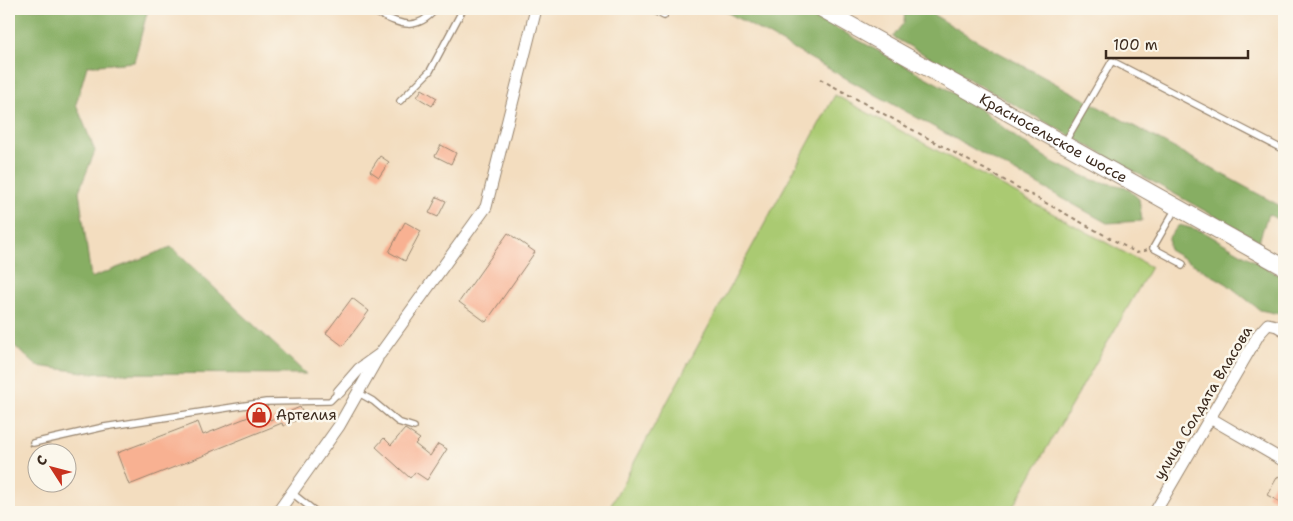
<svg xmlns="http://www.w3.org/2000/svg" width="1293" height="521" font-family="'Shantell Sans',sans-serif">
<rect width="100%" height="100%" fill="#fbf7ec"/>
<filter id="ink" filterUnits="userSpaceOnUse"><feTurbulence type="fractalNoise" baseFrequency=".02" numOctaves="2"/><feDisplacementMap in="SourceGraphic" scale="10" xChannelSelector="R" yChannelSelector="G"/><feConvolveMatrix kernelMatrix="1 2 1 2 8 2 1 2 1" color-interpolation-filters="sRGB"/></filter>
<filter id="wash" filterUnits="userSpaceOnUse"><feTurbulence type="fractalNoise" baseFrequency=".0096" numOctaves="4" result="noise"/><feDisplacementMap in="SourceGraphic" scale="20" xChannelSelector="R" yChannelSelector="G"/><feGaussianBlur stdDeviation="1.12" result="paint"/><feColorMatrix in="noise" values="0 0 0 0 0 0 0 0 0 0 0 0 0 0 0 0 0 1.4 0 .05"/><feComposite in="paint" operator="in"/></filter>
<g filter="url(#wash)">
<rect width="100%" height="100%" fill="#f3ddbf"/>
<path fill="#aaca72" stroke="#727a48" d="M835 95 1151 267 1010 512H607Z"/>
<path fill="#87ae64" stroke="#616c41" d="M9 9H148L134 62 87 66 76 104 95 151 79 191 91 278 171 247 306 374 91 373 37 366 9 341Z
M721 9H802L969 101 1018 139 1054 163 1093 180 1126 187 1139 199 1142 221 1107 223Z
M905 9H924L974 39 1284 208V223L1268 214 1259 241 893 37 904 22Z
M1179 225 1202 231 1284 278V315L1260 310 1227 284 1169 250V237Z"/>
<g id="blocks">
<path fill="#f8b192" d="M422 89 437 98 432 106 417 97Z
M441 145 456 153 451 164 435 156Z
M380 156 389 162 379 177 370 171Z
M437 197 446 201 438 217 429 213Z
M405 222 421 231 405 261 389 252Z
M508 233 535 252 486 322 459 302Z
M352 298 369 311 343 346 326 333Z
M300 407 304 417 283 426 282 423 210 452V453L129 485 117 453 198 422 203 435 266 410 270 420Z
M405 429 420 439 415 444 430 456 438 444 447 449 427 480 415 472 410 478 376 447 384 438 391 445Z
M1278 476 1284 480V495L1280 502 1267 495Z"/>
</g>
</g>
<g filter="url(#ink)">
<use href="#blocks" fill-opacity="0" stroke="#97846e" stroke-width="1"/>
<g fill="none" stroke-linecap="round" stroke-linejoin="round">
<g stroke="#97846e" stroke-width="8">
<path id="service" d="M368 9C395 21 413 36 436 9
M650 9 664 16
M400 101 430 71 463 9
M1065 142 1112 61 1284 150
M1176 208 1153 248 1183 264 1182 266
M357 392 373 401 398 422 414 427
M33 443 104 427 266 402 330 401 339 392
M292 493 316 512"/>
</g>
<g stroke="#97846e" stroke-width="13">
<path id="minor" d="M339 392 359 369 380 354 486 207 536 9
M1210 418 1284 461
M278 512 339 426 377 359
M1155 512 1259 334 1268 324 1277 326 1284 330"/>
</g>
<g stroke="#97846e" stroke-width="18">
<g id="secondary">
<path id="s1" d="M822 9 1284 267"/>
</g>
</g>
<path stroke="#97846e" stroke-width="2" stroke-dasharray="4 4" stroke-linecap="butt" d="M820 79 1137 253 1148 250"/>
<use href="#service" stroke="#fff" stroke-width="5.5"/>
<use href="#minor" stroke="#fff" stroke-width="11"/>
<use href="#secondary" stroke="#fff" stroke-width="16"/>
</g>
</g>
<defs>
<g id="shop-ring" transform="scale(1.25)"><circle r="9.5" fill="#fbf7ec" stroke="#c8321e" stroke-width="1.5"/><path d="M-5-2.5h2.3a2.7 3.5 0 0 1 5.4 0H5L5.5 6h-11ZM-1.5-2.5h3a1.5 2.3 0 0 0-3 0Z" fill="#c8321e"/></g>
</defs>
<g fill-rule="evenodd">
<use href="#shop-ring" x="259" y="415"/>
</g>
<g text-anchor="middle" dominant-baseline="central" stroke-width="5" stroke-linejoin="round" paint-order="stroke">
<g font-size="15" fill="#3b2a1e" stroke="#fbf7ec">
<text stroke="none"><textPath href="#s1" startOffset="265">Красносельское шоссе</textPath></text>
<text transform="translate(1203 403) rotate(-59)">улица Солдата Власова</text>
</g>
<g font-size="15" fill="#3b2a1e" stroke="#fbf7ec" text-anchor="start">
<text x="276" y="415">Артелия</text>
</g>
</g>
<rect width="1293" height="521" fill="none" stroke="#fbf7ec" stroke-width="30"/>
<g transform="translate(52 468) rotate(306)"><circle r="24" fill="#fbf7ec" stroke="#aea59a"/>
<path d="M0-4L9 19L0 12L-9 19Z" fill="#c8321e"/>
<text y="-8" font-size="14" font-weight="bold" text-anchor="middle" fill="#3b2a1e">С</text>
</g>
<path d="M1106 50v8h142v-8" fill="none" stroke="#3b2a1e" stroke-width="2.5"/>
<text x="1113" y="50" font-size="15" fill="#3b2a1e" stroke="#fbf7ec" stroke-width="4" paint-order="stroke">100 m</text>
</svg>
